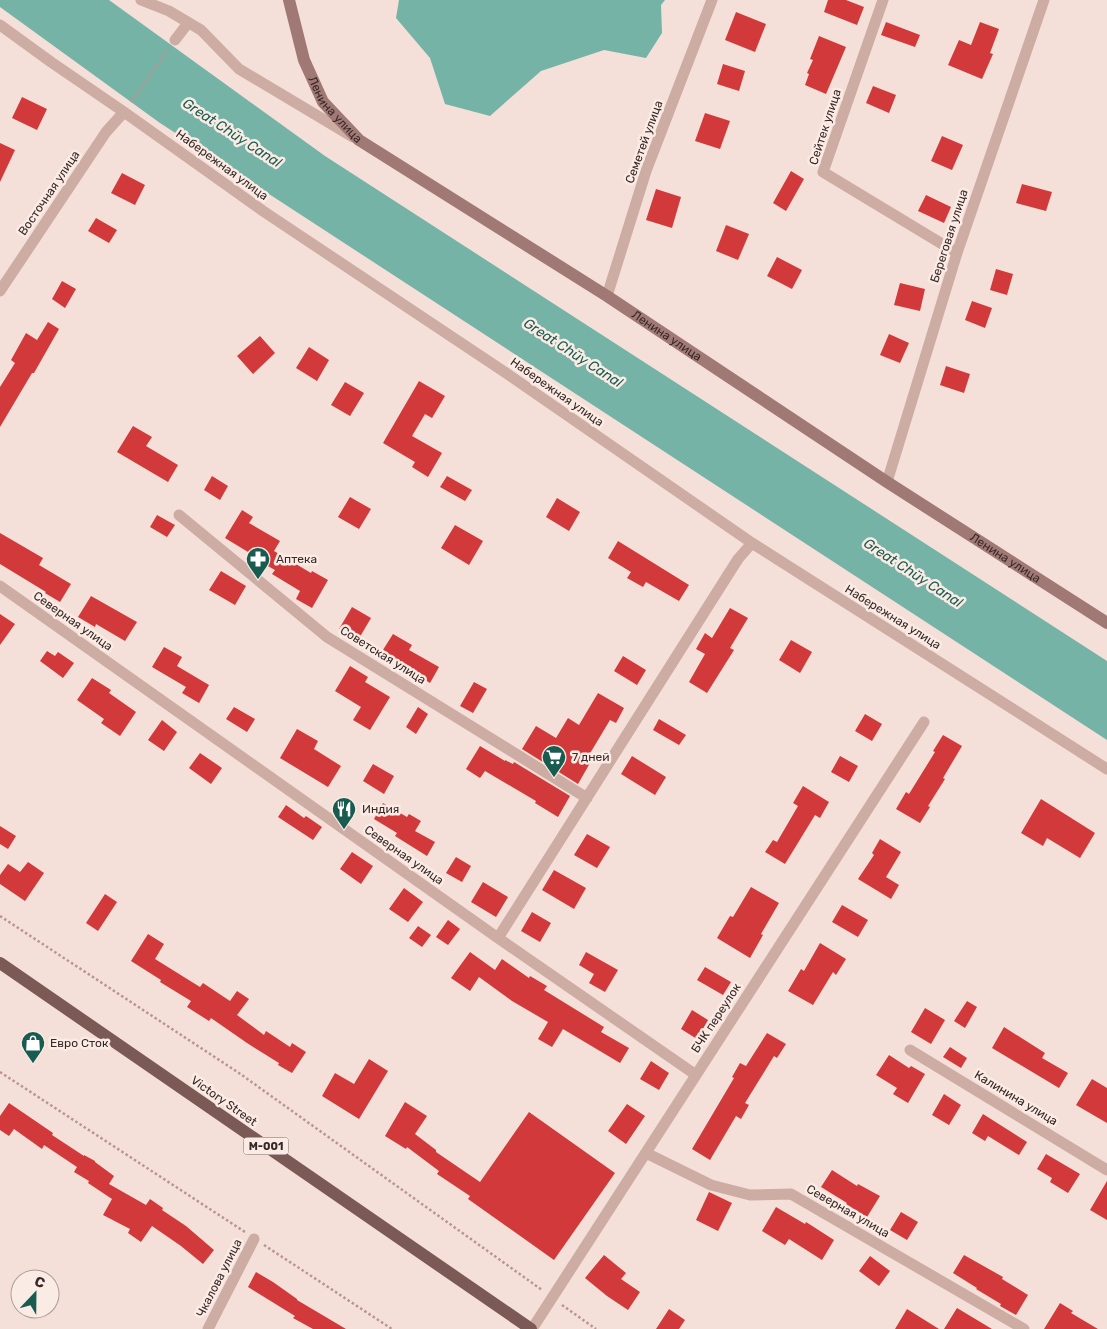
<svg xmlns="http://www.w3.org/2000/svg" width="1107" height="1329" font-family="Rubik,sans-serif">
<rect width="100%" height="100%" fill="#f4e0d8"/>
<path fill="#75b3a6" d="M0 0H109L325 156 1107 661V740L160 123 0 7Z
M399 0H665L661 5 662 33 646 58 604 50 541 71 490 116 445 104 430 58 396 18Z"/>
<path fill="#d1393a" d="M828 0H846L864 7 857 25 824 12Z
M736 12 766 24 755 52 725 40Z
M886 22 920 35 915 47 881 35Z
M980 22 999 29 990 53 993 54 982 79 948 65 959 40 971 45Z
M819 36 846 47 826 94 805 85 809 74 807 73 813 60 810 59Z
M723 64 745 71 739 91 717 84Z
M873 86 896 95 889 113 866 103Z
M22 97 47 109 37 130 12 118Z
M705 113 730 121 720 149 695 141Z
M942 136 963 145 952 170 931 161Z
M0 143 15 150 0 182Z
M791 171 804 179 786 211 773 203Z
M122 173 145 185 135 205 111 193Z
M1022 184 1052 192 1046 211 1016 203Z
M656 189 681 197 672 228 646 220Z
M926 195 951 207 944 223 918 211Z
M96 218 117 230 109 243 88 231Z
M726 225 749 234 738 260 716 251Z
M777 257 802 270 792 289 767 276Z
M996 269 1013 274 1007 295 990 290Z
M62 281 76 289 65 308 52 299Z
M900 283 925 289 920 311 894 305Z
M972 301 992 308 985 328 965 320Z
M48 322 59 329 34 373H32L0 427V387L15 363 11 360 26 333 37 340Z
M889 334 909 343 900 363 880 355Z
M260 336 275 353 253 374 237 356Z
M309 347 329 360 317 381 296 368Z
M946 366 970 374 964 393 940 385Z
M419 381 445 396 432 418 425 414 412 436 442 453 428 477 412 467 415 462 383 443Z
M345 382 364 393 350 416 331 405Z
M133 426 152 437 146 446 178 465 168 482 117 452Z
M212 476 228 486 220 500 204 490Z
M447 476 472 490 465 501 440 487Z
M350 497 371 509 359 529 338 517Z
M557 498 580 512 569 531 546 517Z
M242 510 253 517 249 523 280 541 274 551 311 573 312 571 328 580 312 608 296 599 300 591 272 574 275 570 252 557 253 555 225 538Z
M157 515 175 525 167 537 150 527Z
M455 525 483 541 469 565 441 548Z
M0 533 43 558 39 565 71 584 60 602 45 593 46 592 0 564Z
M618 541 689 585 679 601 646 582 643 587 627 578 631 572 608 558Z
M221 571 246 586 235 605 209 590Z
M91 596 137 622 125 641 96 624 95 627 78 617Z
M352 607 371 618 358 640 339 629Z
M730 608 748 618 730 648 734 650 707 693 689 682 705 654 696 649 705 633 712 638Z
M0 614 15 624 0 645Z
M393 634 412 645 409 650 439 667 430 683 381 653Z
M791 640 812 652 800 673 779 660Z
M164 647 182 657 177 666 209 685 199 703 182 693 186 687 152 667Z
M47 651 55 656 58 652 74 663 63 678 40 661Z
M623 656 646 670 637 685 614 671Z
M350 666 368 677 365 682 390 697 370 730 353 720 361 707 335 691Z
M92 678 111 690 109 693 136 712 120 736 101 723 104 719 77 700Z
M474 682 487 689 473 713 460 706Z
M598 693 624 708 616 723 610 720 586 760 590 763 578 784 522 749 536 726 556 738 568 718 579 725Z
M234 707 255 719 247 732 226 719Z
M418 707 428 714 416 734 406 727Z
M865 714 882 724 872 741 855 731Z
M659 719 686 735 679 745 653 730Z
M162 720 177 732 164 751 148 740Z
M297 729 318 741 314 749 341 766 328 787 280 758Z
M943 735 962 746 943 778 945 779 928 806 930 807 920 823 896 809 906 792 909 794 935 752 933 751Z
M480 746 505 761V760L513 764 514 762 570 796 558 817 535 803 536 801 485 771 480 778 466 769Z
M200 753 222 768 211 784 189 768Z
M632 756 666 777 655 795 621 774Z
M840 756 858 766 849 782 831 772Z
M373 764 394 776 384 794 363 781Z
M803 786 829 802 820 818 815 815 785 864 765 852 773 840 777 842 798 806 793 803Z
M1041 799 1095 833 1080 858 1047 838 1043 846 1021 833Z
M383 803 407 817 409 814 421 821 415 831 435 842 427 856 395 836 397 833 374 819Z
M286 805 304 818 306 816 322 827 313 840 278 817Z
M0 826 16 836 8 849 0 844Z
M587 834 610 847 597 868 574 855Z
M880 839 901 852 886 877 899 885 891 899 858 879 874 855 872 853Z
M352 852 373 866 361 884 340 869Z
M456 857 471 866 462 882 446 873Z
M28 862 44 873 25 901 0 884V875L8 864 20 872Z
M554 870 586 888 574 909 542 890Z
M483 882 508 897 496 917 471 902Z
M751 887 779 903 761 934 763 935 750 958 717 938 730 916 733 917Z
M404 888 423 902 408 922 389 909Z
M105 894 117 902 98 931 86 923Z
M842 905 868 920 858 937 832 922Z
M532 912 551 923 540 942 521 931Z
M448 920 460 929 448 945 436 937Z
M418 926 431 935 422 947 409 938Z
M148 934 164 944 155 959 200 987 203 983 230 1001 237 991 249 999 237 1015 264 1035 266 1031 290 1047 292 1043 306 1052 292 1073 278 1065 279 1063 247 1043 211 1018 209 1021 187 1007 191 1001 160 982 161 980 131 961Z
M820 943 846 959 836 975 833 972 813 1005 788 991 801 969 804 971Z
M470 952 495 970 502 959 529 978 530 976 547 986 544 990 604 1027 601 1032 629 1048 620 1063 563 1029 552 1047 538 1039 548 1022 512 1001 479 977 470 991 451 978Z
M586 952 618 970 605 992 589 983 594 974 579 965Z
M705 967 731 982 723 995 697 980Z
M967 1001 977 1007 965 1028 954 1021Z
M925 1008 945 1020 931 1044 911 1032Z
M692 1010 708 1020 697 1039 681 1029Z
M1004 1027 1045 1053 1042 1058 1068 1073 1059 1088 992 1048Z
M767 1033 786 1044 777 1058 774 1056 745 1103 749 1105 741 1119 736 1116 710 1160 692 1149 734 1078 732 1077 740 1063 746 1066Z
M950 1047 967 1058 961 1068 943 1057Z
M889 1055 909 1068 911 1066 925 1074 908 1103 893 1094 897 1088 876 1075Z
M369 1059 388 1071 359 1119 322 1096 335 1073 354 1084Z
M651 1061 669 1073 659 1090 640 1079Z
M1092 1079 1107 1088V1123L1076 1105Z
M944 1094 961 1105 949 1125 932 1115Z
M405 1102 427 1116 415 1134 436 1150V1152L480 1182 529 1112 615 1173 554 1260 468 1199 470 1196 437 1174 439 1171 407 1147 406 1149 385 1136Z
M9 1103 53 1133 52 1135 84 1156V1155L95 1161V1162L114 1176 109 1184 146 1205 150 1199 163 1208 162 1210 186 1226 214 1250 203 1264 181 1246 152 1226 141 1242 128 1233 130 1229 103 1215 112 1199 88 1183 89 1181 74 1172 77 1167 44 1145 42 1149 14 1129 9 1136 0 1130V1116Z
M627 1104 645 1116 626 1144 608 1131Z
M983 1114 1027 1142 1019 1155 988 1136 985 1141 972 1133Z
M1046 1154 1080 1174 1068 1193 1050 1182 1052 1178 1037 1169Z
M832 1170 857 1186 858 1184 880 1196 867 1217 846 1204 847 1203 821 1187Z
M1107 1181V1220L1090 1210Z
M709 1192 732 1203 718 1231 696 1220Z
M776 1207 805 1224 806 1222 834 1240 822 1260 789 1239 785 1245 762 1231Z
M901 1212 918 1222 907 1240 890 1230Z
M604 1255 626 1273 621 1279 640 1292 628 1310 607 1296 585 1278Z
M964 1255 1003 1277 1002 1279 1028 1295 1016 1315 1000 1306 1001 1304 976 1289 977 1288 953 1273Z
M870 1256 890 1271 879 1286 859 1271Z
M256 1272 273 1282 297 1299V1300L346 1329H313L293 1318 295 1316 248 1287Z
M1060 1303 1073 1311 1071 1313 1098 1329H1044Z
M957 1308 992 1329H944Z
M669 1309 685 1320 679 1329H656Z
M907 1309 939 1329H895Z"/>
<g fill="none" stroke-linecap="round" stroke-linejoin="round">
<path stroke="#b9958d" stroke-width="2.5" stroke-dasharray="2.5 2.5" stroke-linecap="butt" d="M131 102 168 50
M0 916 239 1073 542 1290
M0 1072 245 1232
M264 1245 392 1329
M562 1305 596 1329"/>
<path stroke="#cdaca3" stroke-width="11" d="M141 0 169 11 201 30 239 69 353 137
M883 0 823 172 957 253
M0 25 51 62 124 112 263 211 509 375 752 543 1107 769
M175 40 188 23
M0 291 106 132 124 112
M607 296 646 171 712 0
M887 482 957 253 1044 0
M179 515 327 637 587 798
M0 586 498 938 696 1075
M498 938 738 559 752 543
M910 1050 1107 1170
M646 1153 711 1185 750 1195 791 1194 1024 1329
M208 1329 254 1239
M532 1329 924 722"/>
<path stroke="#a07974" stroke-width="12" id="s1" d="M289 0 304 60 323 102 359 140 607 296 887 482 1107 623"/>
<path stroke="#7b5955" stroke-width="12" d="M0 963 531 1329"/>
</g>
<defs>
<g id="pharmacy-pin" transform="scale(1.25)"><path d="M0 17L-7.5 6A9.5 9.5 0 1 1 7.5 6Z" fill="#185c50" stroke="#fbebe5"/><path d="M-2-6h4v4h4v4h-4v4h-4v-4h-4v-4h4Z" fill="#fff"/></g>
<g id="supermarket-pin" transform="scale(1.25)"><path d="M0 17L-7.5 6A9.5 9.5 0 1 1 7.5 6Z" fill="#185c50" stroke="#fbebe5"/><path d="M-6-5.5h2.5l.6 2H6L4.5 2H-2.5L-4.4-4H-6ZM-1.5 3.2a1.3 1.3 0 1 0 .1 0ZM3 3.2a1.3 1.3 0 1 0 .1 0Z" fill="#fff"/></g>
<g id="restaurant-pin" transform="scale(1.25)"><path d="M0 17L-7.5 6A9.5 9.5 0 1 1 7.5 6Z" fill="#185c50" stroke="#fbebe5"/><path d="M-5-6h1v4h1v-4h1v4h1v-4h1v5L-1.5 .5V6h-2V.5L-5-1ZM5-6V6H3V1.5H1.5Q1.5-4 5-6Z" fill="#fff"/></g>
<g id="shop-pin" transform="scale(1.25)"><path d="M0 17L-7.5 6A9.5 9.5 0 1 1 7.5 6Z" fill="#185c50" stroke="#fbebe5"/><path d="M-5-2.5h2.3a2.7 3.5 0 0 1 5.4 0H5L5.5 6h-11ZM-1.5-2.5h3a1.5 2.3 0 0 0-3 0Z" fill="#fff"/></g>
</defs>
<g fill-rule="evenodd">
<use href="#pharmacy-pin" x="258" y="559"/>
<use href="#supermarket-pin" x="554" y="757"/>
<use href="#restaurant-pin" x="344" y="809"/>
<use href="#shop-pin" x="33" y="1043"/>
</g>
<g text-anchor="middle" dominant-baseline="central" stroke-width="5" stroke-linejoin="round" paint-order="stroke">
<rect fill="#fbebe5" stroke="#72625f" stroke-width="1" x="243.5" y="1137.5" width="45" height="17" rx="4"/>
<g font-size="11" font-weight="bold" fill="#372726">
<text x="266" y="1146">М-001</text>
</g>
<g font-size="12" fill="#372726" stroke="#fbebe5">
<text stroke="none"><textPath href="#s1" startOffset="121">Ленина улица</textPath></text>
<text transform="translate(825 127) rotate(-72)">Сейтек улица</text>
<text transform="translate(644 142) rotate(-70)">Семетей улица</text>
<text transform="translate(222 165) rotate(36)">Набережная улица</text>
<text transform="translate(49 193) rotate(-56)">Восточная улица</text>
<text transform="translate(949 236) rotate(-72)">Береговая улица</text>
<text stroke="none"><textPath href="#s1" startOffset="525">Ленина улица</textPath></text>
<text transform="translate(557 392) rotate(35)">Набережная улица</text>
<text stroke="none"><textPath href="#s1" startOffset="930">Ленина улица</textPath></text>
<text transform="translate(893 617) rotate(32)">Набережная улица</text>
<text transform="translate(73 621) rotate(35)">Северная улица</text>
<text transform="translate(383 655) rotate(32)">Советская улица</text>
<text transform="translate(404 855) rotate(35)">Северная улица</text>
<text transform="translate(716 1018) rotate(-57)">БЧК переулок</text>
<text transform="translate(1016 1098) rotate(31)">Калинина улица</text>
<text transform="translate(224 1101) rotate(35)">Victory Street</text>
<text transform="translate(848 1211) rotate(30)">Северная улица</text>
<text transform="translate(219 1278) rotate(-63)">Чкалова улица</text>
</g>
<g font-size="12" fill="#372726" stroke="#fbebe5" text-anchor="start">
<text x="276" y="559">Аптека</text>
<text x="572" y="757">7 дней</text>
<text x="362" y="809">Индия</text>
<text x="50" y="1043">Евро Сток</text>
</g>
<g font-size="14" font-style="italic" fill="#185c50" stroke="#fbebe5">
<text transform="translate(232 133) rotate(33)">Great Chüy Canal</text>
<text transform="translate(573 353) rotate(33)">Great Chüy Canal</text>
<text transform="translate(913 573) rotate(33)">Great Chüy Canal</text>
</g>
</g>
<g transform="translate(35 1294) rotate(22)"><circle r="24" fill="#fbebe5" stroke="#ad9d99"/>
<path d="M0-4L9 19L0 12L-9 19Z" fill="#185c50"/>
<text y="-8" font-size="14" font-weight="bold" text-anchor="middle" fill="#372726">С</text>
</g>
</svg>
